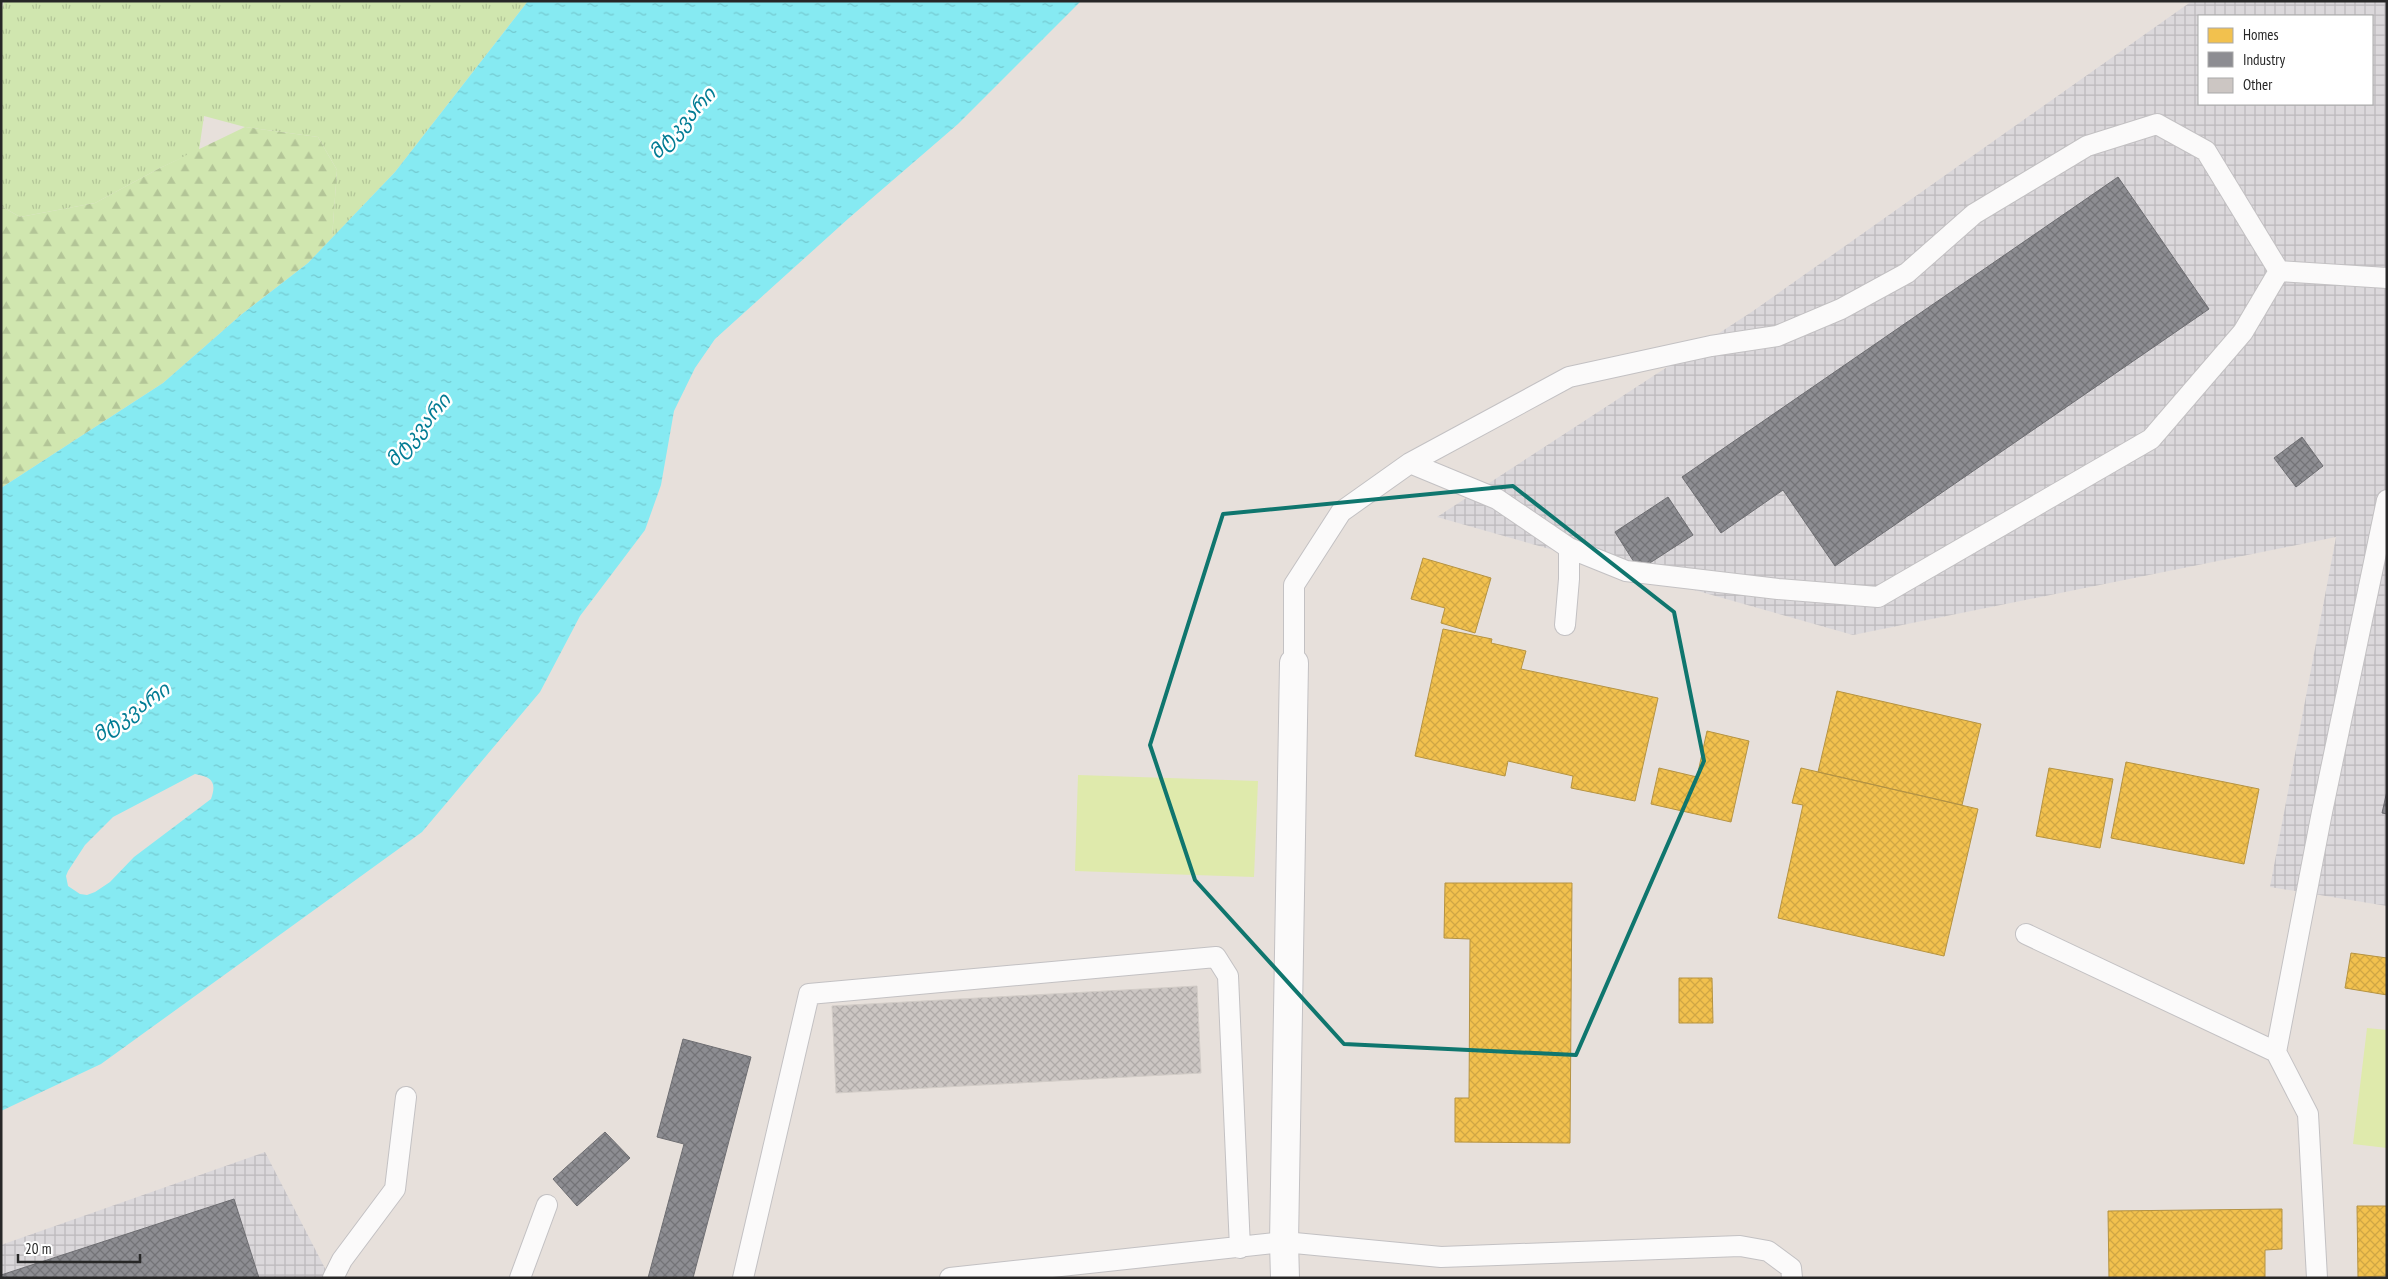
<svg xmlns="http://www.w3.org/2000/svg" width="2388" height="1279" font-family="'PT Sans Narrow','Noto Sans Georgian',sans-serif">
<defs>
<pattern id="industrial-grid" width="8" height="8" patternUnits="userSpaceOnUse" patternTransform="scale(1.25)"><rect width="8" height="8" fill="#dbd8db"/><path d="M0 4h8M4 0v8" fill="none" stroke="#bcb9bc"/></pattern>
<pattern id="grass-tufts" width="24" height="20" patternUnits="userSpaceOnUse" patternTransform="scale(1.25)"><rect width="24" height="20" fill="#d0e6af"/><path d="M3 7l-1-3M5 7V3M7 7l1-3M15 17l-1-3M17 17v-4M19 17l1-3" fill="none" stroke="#b3c597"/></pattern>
<pattern id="forest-firs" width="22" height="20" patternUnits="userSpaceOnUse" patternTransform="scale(1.25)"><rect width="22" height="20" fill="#d0e6af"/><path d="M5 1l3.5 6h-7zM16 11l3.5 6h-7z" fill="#b3c597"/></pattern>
<pattern id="water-ripples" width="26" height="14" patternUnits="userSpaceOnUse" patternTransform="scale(1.25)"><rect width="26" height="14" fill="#86eaf2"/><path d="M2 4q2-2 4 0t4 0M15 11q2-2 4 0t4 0" fill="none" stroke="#74c9d0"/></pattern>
<pattern id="homes-cross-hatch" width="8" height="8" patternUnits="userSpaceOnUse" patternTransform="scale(1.25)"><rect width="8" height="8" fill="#f2c14e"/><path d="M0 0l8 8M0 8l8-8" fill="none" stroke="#d0a644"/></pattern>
<pattern id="industry-cross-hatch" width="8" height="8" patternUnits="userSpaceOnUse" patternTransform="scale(1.25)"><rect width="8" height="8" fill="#8d8d92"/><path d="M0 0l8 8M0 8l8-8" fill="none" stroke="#737377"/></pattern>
<pattern id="building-cross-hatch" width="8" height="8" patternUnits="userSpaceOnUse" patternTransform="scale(1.25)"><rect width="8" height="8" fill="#ccc6c3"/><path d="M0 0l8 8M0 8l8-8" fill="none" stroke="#afaaa8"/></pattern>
</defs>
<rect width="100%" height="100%" fill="#e7e0db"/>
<path fill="url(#industrial-grid)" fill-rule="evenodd" d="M2192 1H2387V906L2270 887 2336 537 1853 635 1437 517 1753 311ZM2199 16H2372V104H2199Z
M265 1152 330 1278H1V1245Z"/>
<path fill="url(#grass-tufts)" d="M4 1H528L395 172 332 238 337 170 318 137 245 127 204 116 199 150 160 168 95 203 20 217 1 206V14Z"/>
<path fill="url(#forest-firs)" d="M245 127 318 137 337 170 332 238 308 263 242 314 163 383 1 488V206L20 217 95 203 160 168Z"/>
<path fill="#dfeaac" d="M1078 775 1258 781 1254 877 1075 871Z
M2367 1028 2387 1030V1148L2353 1144Z"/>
<path fill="url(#water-ripples)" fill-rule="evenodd" d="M528 1H1081L958 124 849 218 715 339 695 368 674 411 661 485 645 530 580 616 540 692 422 832 101 1064 1 1111V488L163 383 242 314 308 263 395 172ZM195 774C212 777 217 782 211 799L134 857 110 882 95 892 87 895 80 894 68 886 66 876 68 871 85 845 113 817Z"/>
<path fill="url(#homes-cross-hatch)" stroke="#b59342" d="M1423 558 1491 578 1475 633 1441 623 1445 608 1411 599Z
M1443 629 1492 639 1491 643 1526 651 1521 669 1658 698 1635 801 1571 788 1573 776 1508 761 1505 776 1415 756Z
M1837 691 1981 724 1962 805 1818 772Z
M1707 731 1749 741 1731 822 1651 804 1659 768 1697 777Z
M2126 762 2259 789 2244 864 2111 838Z
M1801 768 1978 809 1944 956 1778 918 1803 805 1792 803Z
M2049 768 2113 779 2100 848 2036 836Z
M1445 883H1572L1570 1143 1455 1142V1098H1469L1470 939 1444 938Z
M2351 953 2387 958V995L2345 988Z
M1679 978H1712L1713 1023H1679Z
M2357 1206H2387V1276L2358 1277Z
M2282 1209V1249L2265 1250V1277L2109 1278 2108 1211Z"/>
<path fill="url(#industry-cross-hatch)" stroke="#6e6e72" d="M2118 177 2209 309 1835 566 1783 490 1721 533 1682 477Z
M2302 437 2323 466 2296 487 2274 458Z
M1668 497 1693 535 1639 570 1615 532Z
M2387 791V814L2382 813Z
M683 1039 751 1057 693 1278H648L684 1144 657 1137Z
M605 1132 630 1158 577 1206 553 1179Z
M234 1199 259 1278H1V1275Z"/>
<path fill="url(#building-cross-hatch)" stroke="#d2ccc7" d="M1197 986 1201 1073 836 1093 832 1006Z"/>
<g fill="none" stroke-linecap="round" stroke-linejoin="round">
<g stroke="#c3c1c3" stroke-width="22">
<path id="service" d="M1410 463 1497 499 1569 548V579L1565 625
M1569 548 1626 571 1778 589 1878 597 2151 439 2243 332 2279 271 2387 278
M1294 663V585L1341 512 1410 463 1569 377 1711 346 1777 336 1841 309 1907 273 1974 214 2087 146 2157 124 2206 151 2279 271
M2026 934 2276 1052 2308 1114 2317 1278
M2276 1052 2322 812 2387 500
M333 1278 342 1260 395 1189 406 1097
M520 1278 547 1205
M743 1278 809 994 1216 957 1228 976 1240 1248
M950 1278 1284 1242 1441 1257 1740 1246 1768 1251 1791 1268 1792 1278"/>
</g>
<g stroke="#c3c1c3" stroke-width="30">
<path id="minor" d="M1285 1278 1284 1242 1294 663"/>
</g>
<use href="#service" stroke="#fbfafa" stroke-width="20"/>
<use href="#minor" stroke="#fbfafa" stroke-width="28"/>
</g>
<path fill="none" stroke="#0f766e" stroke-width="4" stroke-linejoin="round" d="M1513 486 1674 612 1704 761 1576 1055 1344 1044 1195 880 1150 745 1223 514Z"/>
<g text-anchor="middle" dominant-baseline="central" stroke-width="5" stroke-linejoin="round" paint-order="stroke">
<g font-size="20" font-style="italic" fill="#027c94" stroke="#fff">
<text transform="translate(682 123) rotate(-48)">მტკვარი</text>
<text transform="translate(418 430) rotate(-50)">მტკვარი</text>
<text transform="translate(131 712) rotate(-35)">მტკვარი</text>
</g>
</g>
<rect width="2388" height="1279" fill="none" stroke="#272727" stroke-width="5"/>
<rect x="2198" y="15" width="175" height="90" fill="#ffffff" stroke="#a9a9a9"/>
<rect x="2208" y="28" width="25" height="15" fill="#f2c14e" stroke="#a9a9a9"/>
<text x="2243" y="40" font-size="15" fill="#272727">Homes</text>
<rect x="2208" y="52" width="25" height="15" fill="#8d8d92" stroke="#a9a9a9"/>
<text x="2243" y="65" font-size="15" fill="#272727">Industry</text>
<rect x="2208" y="78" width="25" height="15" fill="#ccc6c3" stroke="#a9a9a9"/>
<text x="2243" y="90" font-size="15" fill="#272727">Other</text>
<path d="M18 1254v8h122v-8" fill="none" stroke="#272727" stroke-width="2.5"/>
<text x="25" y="1254" font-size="15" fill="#272727" stroke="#ffffff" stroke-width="4" paint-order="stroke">20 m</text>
</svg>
